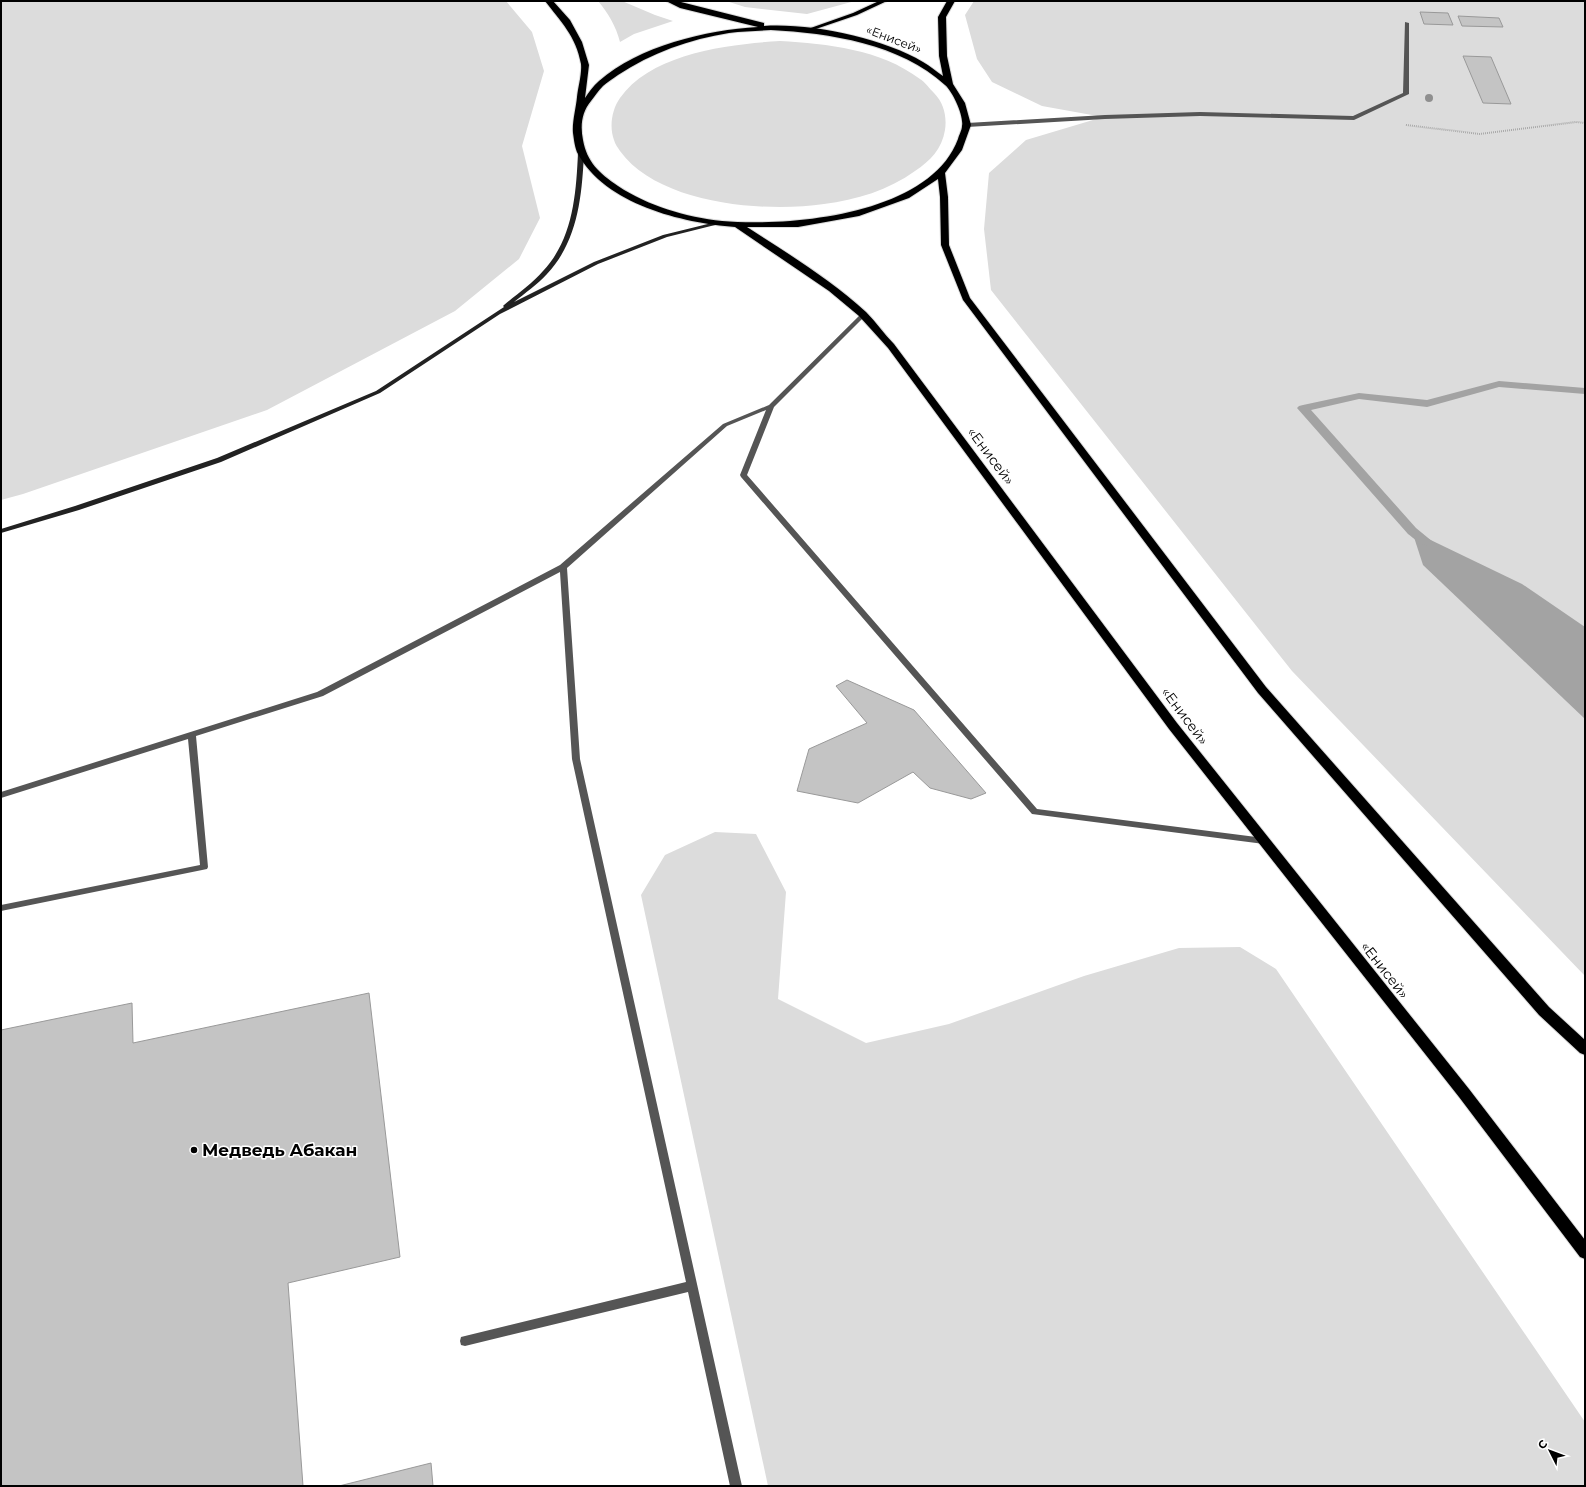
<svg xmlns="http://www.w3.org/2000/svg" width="1586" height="1487" font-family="Montserrat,sans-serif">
<rect width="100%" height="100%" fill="#fff"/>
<path fill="#dcdcdc" d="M1 1H506L532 32 544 71 522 146 540 218 519 259 455 311 267 410 23 494 1 500Z
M598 1H622L655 15 673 21 634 34 620 42C616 26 608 13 598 1Z
M726 1H855L807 14 745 7Z
M974 1H1585V976L1292 671 991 290 984 229 989 173 1026 140 1103 117 1042 106 992 82 977 59 965 15Z
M780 41C828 44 880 49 920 79 925 82 929 88 934 93 944 103 947 117 945 130 942 149 930 161 915 171 889 190 856 200 824 204 764 213 658 204 620 151 618 148 615 144 614 140 609 127 612 109 620 98 651 53 730 44 780 41Z
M715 832 756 834 786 892 778 999 866 1043 949 1024 1084 976 1179 948 1240 947 1276 969 1585 1422V1486H768L641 895 665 855Z"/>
<path fill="#a3a3a3" d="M1412 531 1522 584 1585 627V719L1423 565Z"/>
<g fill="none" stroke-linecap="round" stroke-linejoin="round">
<path fill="#a3a3a3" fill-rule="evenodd" d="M1499 381 1585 388V394L1499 387 1427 407 1359 399 1311 410 1416 528 1433 542 1431 545C1422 547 1415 539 1408 534L1297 408 1299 406 1303 405 1359 393 1427 400Z"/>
</g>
<path fill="#c4c4c4" stroke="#999" d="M1420 12 1448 13 1453 25 1424 24Z
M1458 16 1499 18 1503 27 1462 26Z
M1463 56 1491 57 1511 104 1483 103Z
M847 680 914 710 986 793 971 799 930 788 913 772 858 803 797 791 809 749 867 723 836 686Z
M369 993 400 1257 288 1283 303 1486H1V1030L132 1003 133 1043Z
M431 1463 433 1486H339Z"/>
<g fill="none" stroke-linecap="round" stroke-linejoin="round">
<g stroke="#dbdbdb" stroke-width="2">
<path id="primary" d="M879 1H887L857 15 810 31 805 30 853 13Z"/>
</g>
<g stroke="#dbdbdb" stroke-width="2">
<path id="highway" d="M545 1H553L570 20 582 42 589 65 585 98C589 92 593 86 599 81 639 46 706 30 758 27L680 8 666 1H677L764 23V26C812 23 882 38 923 62 930 66 937 72 943 76L939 56 938 17 947 1H955L946 17 947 56 953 84 965 103 971 125 962 150 945 173 948 197 949 245 970 298 1266 687 1549 1007 1585 1040V1055L1580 1053 1539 1015 1258 693 963 300 941 245 940 197 938 179 909 198 859 216 798 227H747C787 253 830 279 866 312 876 322 884 334 894 344L1177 723 1469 1089 1585 1240V1259L1580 1257 1459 1097 1169 729 888 348 859 316 829 291 735 227C682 223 605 204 578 154 575 149 574 140 573 133 572 122 576 108 577 97 578 87 582 74 581 64 576 36 561 22 545 1ZM771 30C829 33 901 44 945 85 953 92 964 116 962 126 962 130 959 135 958 139 930 215 790 227 722 221 686 217 648 206 618 186 599 173 587 162 583 140 580 125 582 112 591 101 595 96 598 91 603 86 607 82 613 79 618 75 651 53 690 39 729 33 743 31 757 31 771 30Z"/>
</g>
<path stroke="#777" stroke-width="2" stroke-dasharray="0.5 1.5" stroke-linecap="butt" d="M1406 125 1480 134 1576 122 1585 123"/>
<path fill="#555" fill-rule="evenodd" d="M1405 22 1409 23V94L1354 120 1200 116 1105 119 967 127 964 125 967 123 1105 115 1200 112 1353 116 1403 93Z
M863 313 866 315 774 407 747 475 1037 809 1264 838 1267 839 1268 841 1267 843 1264 844 1032 814 741 477 740 475 766 410 727 426 567 568 580 759 742 1486H730L688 1292 465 1346 461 1345 460 1341 461 1337 465 1336 686 1282 572 759 560 572 323 696 196 736 208 867 207 869 1 911V905L200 865 188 739 1 798V792L317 692 560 565 723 424 769 405 861 314Z"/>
<path fill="#222" fill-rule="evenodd" d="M581 151 584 153C582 196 578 241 547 274 537 285 525 293 514 302L594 262 663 235 720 221 723 223 667 237 598 264 500 314 380 393 221 462 79 510 1 533V529L75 506 217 458 376 391 504 307 503 306 504 305C517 294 532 284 543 271 573 239 576 195 578 153Z"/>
<use href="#primary" fill="#000" fill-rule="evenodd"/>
<use href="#highway" fill="#000" fill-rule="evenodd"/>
</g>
<circle fill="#8f8f8f" cx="1429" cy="98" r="4"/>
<circle fill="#000" stroke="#fff" stroke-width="1.5" cx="194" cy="1150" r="4"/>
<g text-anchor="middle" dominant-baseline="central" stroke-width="3" stroke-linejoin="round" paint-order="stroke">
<g font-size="12" fill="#000" stroke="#fff">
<text transform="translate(894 39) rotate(21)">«Енисей»</text>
</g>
<g font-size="14" fill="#000" stroke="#fff">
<text transform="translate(991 456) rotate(53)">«Енисей»</text>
<text transform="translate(1185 716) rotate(53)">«Енисей»</text>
<text transform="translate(1385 970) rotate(52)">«Енисей»</text>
</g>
<g font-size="17" font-weight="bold" fill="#000" stroke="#fff" text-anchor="start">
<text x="202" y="1150">Медведь Абакан</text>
</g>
</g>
<rect width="1586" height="1487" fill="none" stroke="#000000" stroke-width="4"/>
<g transform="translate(1550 1451) rotate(312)" stroke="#ffffff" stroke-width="3" paint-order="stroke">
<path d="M0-3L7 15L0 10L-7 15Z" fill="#000000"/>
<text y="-6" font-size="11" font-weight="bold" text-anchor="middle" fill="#000000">С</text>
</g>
</svg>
